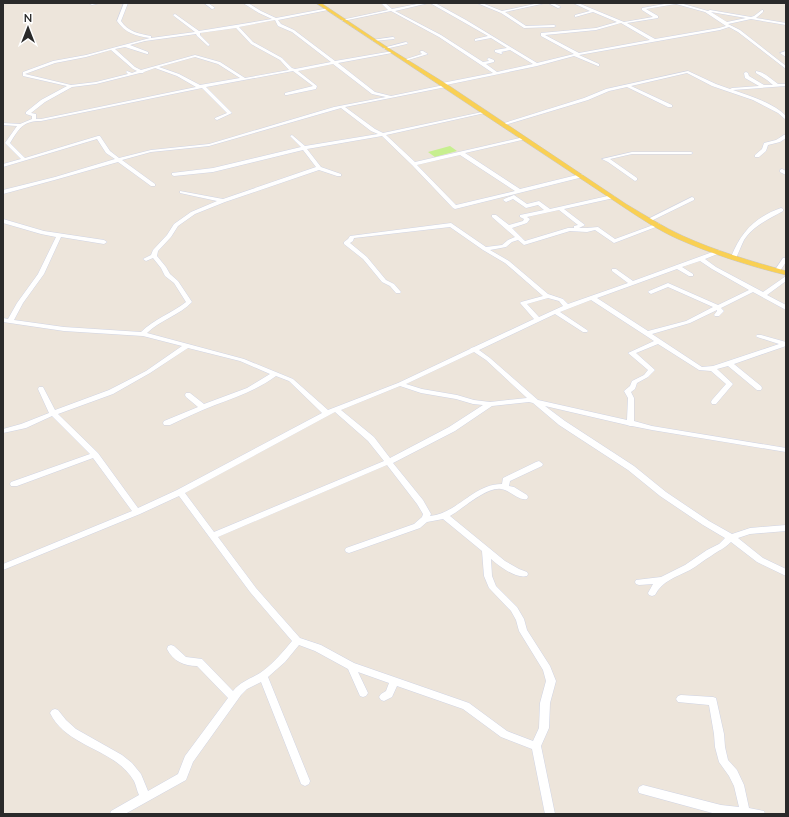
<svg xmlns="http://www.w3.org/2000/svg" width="789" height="817" font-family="Lato,sans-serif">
<rect width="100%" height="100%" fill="#ede5db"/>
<path fill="#c7ef8f" d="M450 146 457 151 435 157 428 152Z"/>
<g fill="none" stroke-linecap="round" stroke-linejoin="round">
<g stroke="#d0d4e4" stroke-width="1">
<path id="minor" d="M92 3H100L92 5 90 4Z
M124 3H128L121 21C128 32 140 34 151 36V38L195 32 174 16 173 15 175 14 199 31 272 19 259 13 243 3H248L261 11 276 18 329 8V10H328L278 20 281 24 294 30 335 61 393 51V53H392L338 63 375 92 391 96 444 85 442 84V83L493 73 439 37 391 11 343 21 341 20 388 10 381 3H385L392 9 422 3H429L395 11 441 35 483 62 489 61 487 59 489 58 494 60V62L486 64 497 72 533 64 510 50 501 52 503 53 501 54 495 52V50L507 48 491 38 475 41V39L488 36 430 3H435L466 20 537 63 574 54 541 36V33L596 28 617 22 593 12 575 17V15L590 11 573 3H578L624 22 653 17 642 10V8L670 3H680L708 11 710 10 751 17 754 16 762 10H763V12L756 18 786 23V25L751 19 728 24 740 30 786 66V69L738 32 729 27 720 30 579 55 599 64V66H598L574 56 537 66 446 85 448 86 446 87 345 107 375 129 383 133 487 111V113H485L386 135 415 162 524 137 526 138V139L465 153 520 189 581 174 583 175V177L455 209 453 208 412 165 382 136 307 149 321 167 341 174V176H337L319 170 225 202 195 214 178 226 171 237 158 251 157 256 166 267 170 274 178 281 192 302C180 315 160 320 147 333L244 359 293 379 328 410 398 383 470 349 471 348 474 347 534 319 520 303 521 302 543 296 505 263 483 250 450 227 354 238 353 241 350 243 367 257 386 280 394 284 401 292 400 293H396L390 286 382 282 363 259 344 244V242L348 239 350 236 451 223 486 247 502 245 508 240 515 237 492 217V215H496L509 225 523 221 524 219 520 217V215L544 210 538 205 526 208 513 199 506 202 503 200 504 199 514 195 527 204 539 201 550 209 612 195 615 197 614 198 564 209 585 225 579 228H587L598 227 615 239 656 224 658 223 661 225 614 243 595 230 587 232 570 231 524 245 518 240 512 242 506 247 490 250 509 261 548 294 563 299 568 304 628 283 612 271V269H616L633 281 718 250 720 251V253L705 259 716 267 763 292 786 276V281L767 295 786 305V310L753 292 721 308 724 311 719 316H715L714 315 717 311V310L690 323 652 334 702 367 713 366 779 344 757 337 756 336 757 335H761L786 342V346L734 364 761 386 762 388 761 390H757L728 366 717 369 733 384 716 404H712L711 402 712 400 726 384 711 371 699 370 658 344 636 353 655 370 648 377 637 383 635 389 631 392 634 398V421L652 426 786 448V452L652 430 632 426H630L627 425 545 406 565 421 634 466 666 492 709 521 732 534 750 528 786 525V531L750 534 738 538 763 558 786 569V576L757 562 731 542C724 549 719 550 711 556 704 560 697 566 690 570 676 577 662 581 655 595L652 596 649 595 648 593 653 584 639 585 636 584 635 582 636 580 661 577 685 565 707 550 719 544 725 538 703 525 660 496 628 470 559 425 533 403 529 402 492 406 455 431 393 463 423 500 431 514 430 516C458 513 473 484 502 484L503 478 536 462 539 461 543 464 542 466 510 481 509 486 514 487 527 495 528 497 527 499C518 501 510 490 501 489 486 487 464 508 450 516L505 561 519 569 527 572 528 574 527 576C516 579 499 566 491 559L492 576 496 586 517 607 524 619 527 630 550 666 556 681 550 703 549 728 541 746 555 814H545L532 749 501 737 463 709 397 686 392 697 384 701 381 700 379 697 381 694 386 691 389 683 358 672 368 693 366 696 363 697 360 696 348 669 315 651 299 645 285 662 268 677 310 781 309 784 305 786 301 784 300 781 261 682 247 689 241 695 193 762 186 780 125 814H110L111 811 139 795C137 791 136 785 134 781 115 748 67 748 50 713L52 710 55 709 58 710 66 720 76 729 122 755 132 763 141 774 148 791 178 774 185 756 228 698 197 666C184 666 173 661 167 649L168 646 171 645 174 646 186 657 202 659 233 691C240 682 250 679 260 673 272 665 282 653 292 641L250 592 179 496 140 514 3 570V564L132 511 93 458 17 486H11L10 484 11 482 90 454 52 416 26 428 3 433V429L21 424 49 413 38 389 39 387H43L55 410 109 390 146 371 182 346 143 336 64 331 3 322V318L8 319 17 303 38 274 56 237 41 234 3 223V219L44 231 104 240 107 242 104 244 61 237 44 274 23 303 14 320 64 327 141 332C154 319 172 313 186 302L174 283 165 276 161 268 153 258 146 261 143 259 151 255 153 250 167 235 174 224 191 212 217 201 180 193V191L223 199 316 167 303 150 213 172 174 176 172 175V173L213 168 301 147 290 136 292 135 305 146 378 134 371 131 341 108 209 146 151 152 122 160 155 184V186H151L118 162 58 179 3 194V190L55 177 115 159 106 153 97 139 3 167V164L21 159 5 143 17 126 3 125V123L20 124 32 119V116L26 114V112L41 100 67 86 23 76V72L53 61 86 55 150 38C136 36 125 33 117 21ZM676 4 705 12 726 26 719 28 655 39 627 23 658 18V16L646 9ZM711 12 746 18 727 22ZM275 20 278 26 292 32 331 62 295 69 292 68 282 58 253 42 239 27ZM621 23 650 40 579 53 545 35 596 30ZM236 28 251 44 280 60 289 70 245 78 220 62 195 55 141 70 135 67 115 49 125 47 147 54H148V52L130 45 145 41 196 34 197 36 208 46 210 45 200 35V33ZM111 50 133 69 137 71 132 73 127 71 126 72 128 74 96 82 71 85 25 74 55 63 86 57ZM195 57 218 64 240 78 200 85 179 74 159 67ZM333 64 372 94 386 97 334 107 209 144 151 150 119 158 110 151 100 136H98L25 158 10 143C19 129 22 121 41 121L202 88 227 113 215 118V119L217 120 232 113 206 87 293 71 313 86 285 93V95H287L316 89 317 86 298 71ZM155 68 177 76 196 87 41 119H36V114L31 113 45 102 72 87 96 84 140 73H143L144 72ZM460 155 515 191 456 205 417 165ZM559 210 578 225 574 226V228H568L525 241 512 228 527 223 530 219 527 217ZM700 261 712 269 749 290 718 305 668 283 649 291 648 292 651 294 668 287 713 307 686 321 648 331 597 298 677 269 689 276H693V274L682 267ZM548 298 559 301 563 306 539 317 527 304ZM591 300 654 341 628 353 648 370 644 375 632 381 630 386 624 391 628 398 627 420 538 400 490 358 479 350 555 314 583 332H587L588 331 587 330 560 312ZM188 348 240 361 270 374 247 388 204 404 190 393H186L185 395 186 397 198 407 164 421 163 423 164 425H170C185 418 199 411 215 405 236 397 257 390 276 376L289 381 322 413 177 490 138 508 98 453 58 414 113 394 150 373ZM474 352 486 360 527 398 490 402 474 400 457 395 422 389 406 384ZM400 386 421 393 456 399 473 404 483 405 449 427 390 458 374 437 341 410ZM335 412 368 441 384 461 214 532 185 493ZM387 465 417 504 423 514 422 517 414 524 346 548 345 550 346 552 349 553 352 552 420 528 427 522 443 519 482 551 484 576 489 588 511 611 516 620 519 631 543 670 546 681 540 703 539 728 533 741 507 731 469 703 354 663 321 645 300 638 256 588 218 537Z
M204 3H208L215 8 212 9Z
M477 3H482L502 11 539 3H546L505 12 526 26 554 25 556 26 554 27 524 28 501 13Z
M548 3H553L561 7 558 8Z
M393 37 395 38 394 39 374 41 372 40Z
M406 42 408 43 407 44 385 49 383 48Z
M421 51H423L428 54 405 61 403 60 422 54 420 52Z
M786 51V57L780 53Z
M688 71 716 84 730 89 732 88 759 86 745 78 744 73 746 72 748 73 749 76 764 85H773L767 80 756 73V71C764 72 771 79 778 84H786V86L733 90C750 96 774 103 786 116V120L778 113 753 100 712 86 687 73 631 86 672 105V107H668L627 87 609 91 588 100 505 125 501 124 584 98 606 89Z
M784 135H786V138L780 142 768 145 766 151 759 157H755V155L762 149 764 143 776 140Z
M632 152H691L693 153 691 154H632L610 159 637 178V180L635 181 608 162 602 159Z
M782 169 786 171V175L780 172V170Z
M692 197 694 198V200L651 221 649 222 646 220Z
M781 208 783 209V211C769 219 753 226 744 240 741 246 739 252 736 258H732L731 257C741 232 755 217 781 208Z
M783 258H786V262L780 271H776L775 270Z
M681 695 713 697 716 698 724 734 725 747 728 760 737 770 744 785 749 808 764 811 765 814H716L639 793 638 790 639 787 643 785 721 805 739 807 734 786 729 776 719 762 715 747 714 734 709 705 678 702 676 699 678 696Z"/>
</g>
<g stroke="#c8c8c8" stroke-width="1">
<path id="major" d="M316 3H321L390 49 448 85 626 204C645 215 663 227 683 236 716 251 751 261 786 271V275C749 266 712 254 678 239 658 230 640 218 622 206Z"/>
</g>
<use href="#minor" fill="#fff" fill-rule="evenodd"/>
<use href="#major" fill="#f9d054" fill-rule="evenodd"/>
</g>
<rect width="789" height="817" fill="none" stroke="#2a2a2a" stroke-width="8"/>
<g transform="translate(28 28)" stroke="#ffffff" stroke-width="3" paint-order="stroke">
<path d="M0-3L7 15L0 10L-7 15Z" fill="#2a2a2a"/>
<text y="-6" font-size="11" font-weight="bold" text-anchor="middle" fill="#2a2a2a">N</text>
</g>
</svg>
